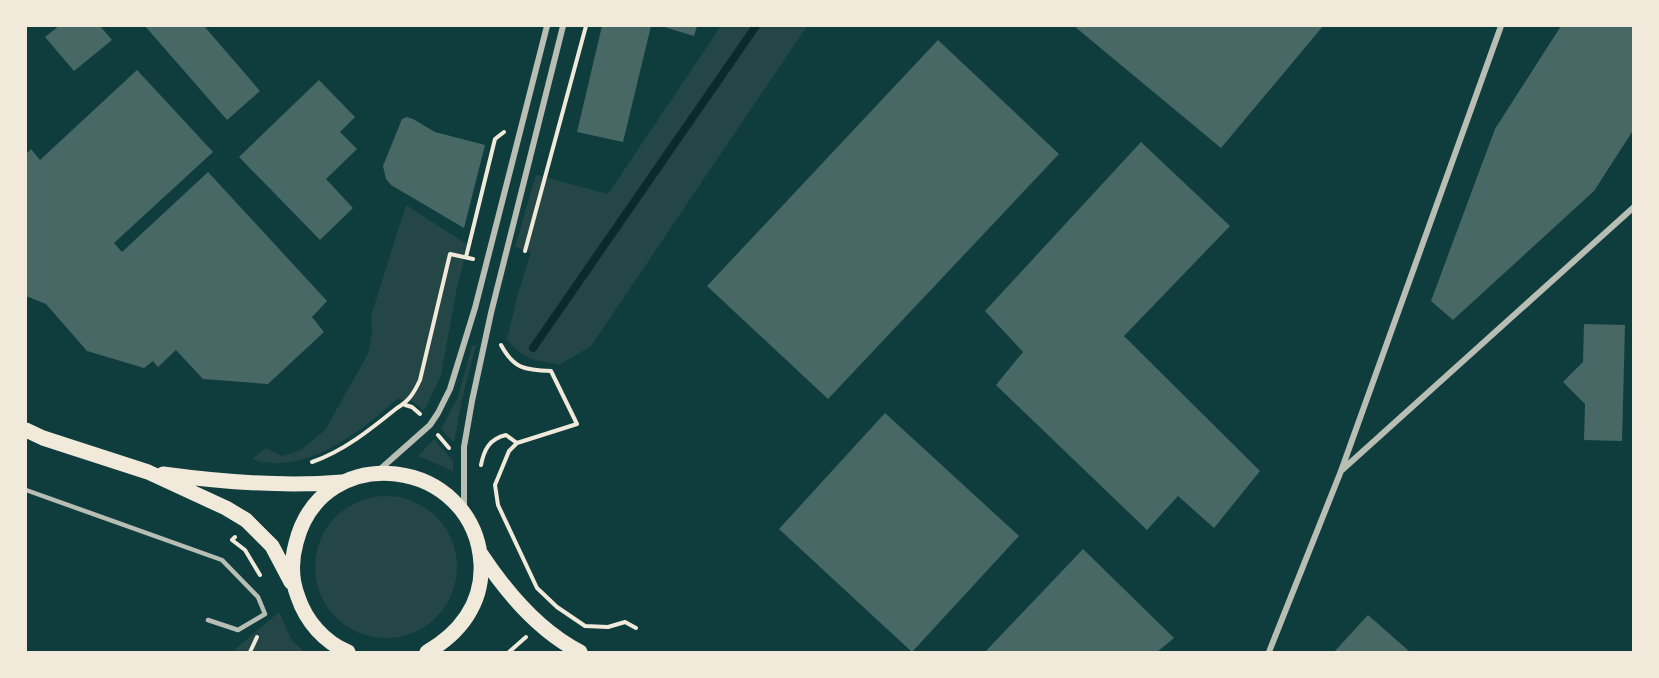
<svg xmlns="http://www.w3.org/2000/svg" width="1659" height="678" font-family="'Archivo Narrow',sans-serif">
<rect width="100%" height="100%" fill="#0f3d3e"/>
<path fill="#244646" d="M721 26H807L591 346 559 365C535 360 523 360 507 339L518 294 531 252 515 247 536 175 608 194Z
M406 205 468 245 457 287 441 375 424 411 412 401 397 399C360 432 305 477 252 459L266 448 282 456 301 450 325 430 368 354 372 334 371 316Z
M476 345 462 399 454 442 441 429 458 397 472 346Z
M434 439 453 461V471L418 456Z
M315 567a71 71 0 1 1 142 0a71 71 0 1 1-142 0Z
M279 612 292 641 305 652H232Z"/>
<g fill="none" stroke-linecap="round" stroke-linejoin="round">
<path stroke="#0a2a2b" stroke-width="8" d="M533 348 756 26"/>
</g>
<path fill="#486865" d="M59 26H100L112 40 74 71 45 37Z
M145 26H204L260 91 227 120Z
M602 26H651L623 142 577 132Z
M661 26H697L694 36Z
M1074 26H1323L1221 148Z
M1561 26H1634V129L1594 191 1453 320 1431 301 1495 129Z
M938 40 1059 154 828 399 707 286Z
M137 70 213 152 114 243 122 252 208 172 327 301 312 317 324 332 268 384 203 379 176 350 158 367 153 361 144 368 87 351 46 304 26 296V154L31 149 40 160Z
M319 80 355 117 340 132 357 149 326 179 353 208 320 240 239 157Z
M407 117 413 119 435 132 485 145 464 228 391 185 386 179 383 166 402 119Z
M1141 142 1230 226 1124 336 1260 471 1214 528 1178 496 1147 530 996 385 1023 352 985 311Z
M1584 324 1625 325 1622 441 1584 440 1585 404 1563 382 1583 362Z
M885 413 1019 536 912 652 779 529Z
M1083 549 1174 638 1157 652H985Z
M1368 615 1410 652H1334Z"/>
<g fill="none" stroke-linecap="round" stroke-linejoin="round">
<path stroke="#f1e9da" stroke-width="4" d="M525 251 586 26
M466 257 495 139 504 132
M501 345C514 369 525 370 551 371L577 424 517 443 509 451 495 485 498 505 537 588 557 607 585 626 608 627 625 622 636 628
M405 405 412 407 420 414
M438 435 449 448
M312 462C344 451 371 429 397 408 409 401 414 393 420 380L450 254 473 259
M481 465C484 450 489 439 506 435L517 443
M235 537 232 540 245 550 260 575
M250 652 257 637
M509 652 526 637"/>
<path stroke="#b8beb3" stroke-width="4.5" d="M26 490 222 560 258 597 265 614 238 630 208 620"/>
<path stroke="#b8beb3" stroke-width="6" d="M1341 471 1634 207
M377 472 430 425 438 413 450 389 475 308 547 26
M464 510V447L472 401 491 313 563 26
M1269 652 1341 471 1501 26"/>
<path stroke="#f1e9da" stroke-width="15" d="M26 430 43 438 148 472 226 508 246 520 272 546 291 582
M163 474C222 482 283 487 342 482
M481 554C506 592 539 631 580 652
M348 652C324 642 306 621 298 597 291 579 291 561 296 543 322 438 475 457 481 564 483 604 459 634 427 652"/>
</g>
<rect width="1659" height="678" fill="none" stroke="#f1e9da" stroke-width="54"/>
</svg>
